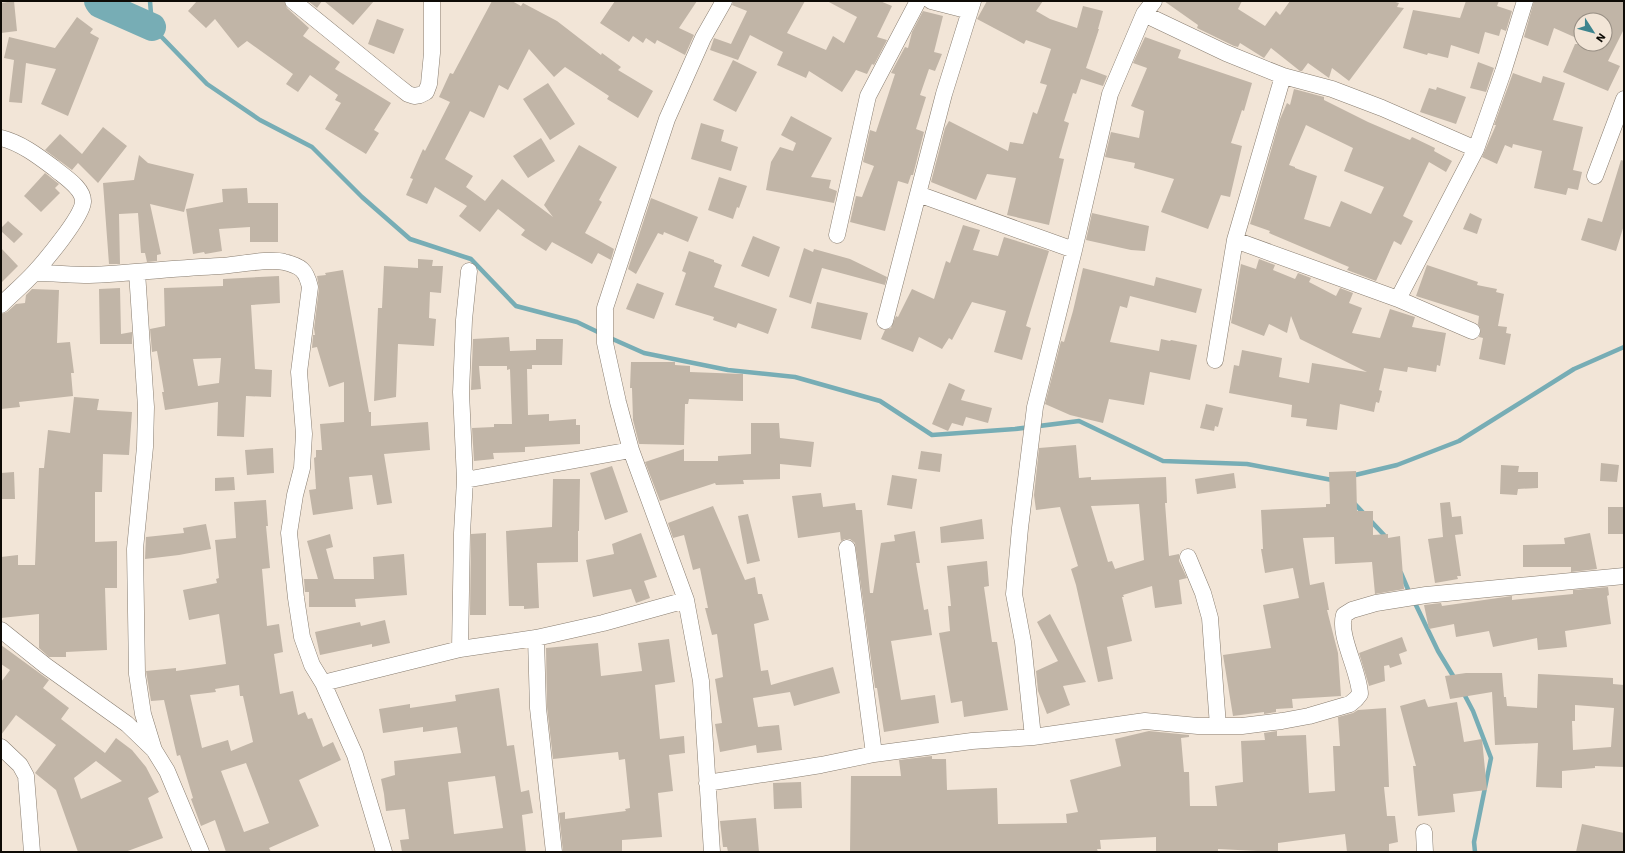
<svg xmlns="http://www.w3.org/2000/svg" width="1625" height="853" font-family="'Work Sans',sans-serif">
<rect width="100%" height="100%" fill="#f2e5d7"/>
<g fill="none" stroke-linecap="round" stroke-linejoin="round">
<path stroke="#77adb5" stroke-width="4.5" d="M150 1 152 27 207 84 260 120 312 147 362 197 410 239 471 259 516 306 577 322 602 334
M608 337 644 353 728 370 795 377 880 401 932 435 1015 429 1079 421 1163 461 1247 464 1332 480 1334 482
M1351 476 1397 465 1459 441 1574 369 1624 347
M1354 503 1384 535 1386 539
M1401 573 1410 594
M1414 601 1438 651 1455 679
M1463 692 1473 711 1491 758 1474 842 1475 852"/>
<path stroke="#77adb5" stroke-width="28" d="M98 1 100 4 152 27"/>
</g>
<path fill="#c1b5a7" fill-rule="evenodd" d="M14 1 17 31 1 33V3Z
M197 1H284L287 8 309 28 303 36 340 62 335 69 391 103 374 130 379 133 366 154 325 129 341 103 335 100 338 95 310 75 298 92 286 84 293 74 247 41 238 48 215 19 206 28 188 11Z
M308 1H322L317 8Z
M324 1H374L353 25Z
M492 1H512L521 6 523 3 557 21 601 55 602 53 621 67 618 70 653 91 638 118 607 99 609 96 565 67 554 77 529 49 508 90 499 85 484 118 470 111 445 159 473 176 466 187 485 201 502 179 553 217 544 205 579 145 617 167 599 200 602 202 585 233 614 249 611 260 598 253 592 264 552 242 546 251 521 235 525 230 498 209 480 232 459 216 467 206 435 187 427 204 406 195 413 179 410 178 423 149 425 151 450 102 439 97 450 73 453 74Z
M615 1H697L679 28 694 35 685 55 657 40 655 44 646 38 643 43 633 36 629 42 600 23Z
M733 1H805L787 33 826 50 833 36 844 43 857 17 827 1H880L892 6 877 37 887 40 874 65 872 64 867 74 856 70 842 92 809 71 806 78 777 65 783 52 750 35 738 60 710 50 714 38 731 44 747 11 732 5Z
M987 1H1043L1036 11 1050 19 1077 28 1083 6 1103 11 1098 29H1099L1086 68 1107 76 1103 86 1081 79 1076 94 1073 93 1064 121 1069 123 1059 158 1064 159 1049 225 1007 215 1016 178 987 174 976 200 931 182 945 128 949 121 1008 151 1010 142 1023 144 1033 112 1037 114 1047 85 1040 83 1051 49 1026 40 1024 44 977 19Z
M1164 1H1242L1238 9 1265 26 1276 11 1280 15 1290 1H1392L1399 3 1397 7 1404 8 1349 81 1332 68 1329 78 1308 63 1302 71H1300L1271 48 1264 58 1240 43 1238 47 1234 46 1197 28 1198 25Z
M1466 1H1499L1497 6 1512 11 1506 31 1501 29 1499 36 1485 32 1479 54 1451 45 1448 58 1428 53 1427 55 1403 48 1413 10 1460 18Z
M1534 1H1624V29L1608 61 1620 66 1608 91 1563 72 1575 44H1605V20H1581V40L1554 28 1548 46 1524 37Z
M923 11 943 16 934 52 942 54 935 71 929 69 920 95 926 97 916 129 924 132 913 175H911L908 184 898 181 885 231 850 222 856 196 862 197 874 166 863 162 870 130 876 132 895 74 891 73 905 47 908 48 912 32Z
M77 17 93 29 90 33 99 38 68 116 41 104 56 69 26 63 22 103 9 102 14 60 4 58 9 37 55 48Z
M377 19 404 29 394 54 368 44Z
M1145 37 1181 50 1178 58 1252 83 1244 111 1242 110 1231 143 1242 146 1230 197 1221 195 1208 229 1161 212 1174 179 1134 168 1135 163 1105 157 1111 132 1139 138 1144 111 1131 106 1147 68 1133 63Z
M733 60 757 72 736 112 713 100Z
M1478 62 1494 68 1486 92 1470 88Z
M1513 73 1541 83 1543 76 1565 83 1553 120 1583 127 1573 170 1582 172 1578 190 1568 188 1566 195 1534 188 1542 151 1513 144 1512 148 1505 145 1497 164 1482 157 1496 125H1494Z
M548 83 575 124 550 140 523 99Z
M1437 87 1466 97 1456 124 1420 112 1429 88 1436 90Z
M1294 89 1324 97V100L1368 122 1410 140 1412 137 1435 148 1434 151 1452 161 1446 172 1429 162 1403 216 1413 221 1401 245 1394 241 1376 281 1347 270 1349 267 1269 233 1270 231 1250 224 1280 119 1287 103 1290 105ZM1306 125 1353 148 1344 171 1384 187 1371 214 1341 201 1330 227 1304 219 1317 176 1295 168V167L1289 165Z
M791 116 832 138 811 177 831 180 829 188 837 191 834 203 766 190 771 162 780 147 793 151 796 143 781 135Z
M701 123 724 130 721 141 738 147 731 171 691 159Z
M103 127 127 146 98 183 78 163 72 170 45 150 60 134 82 154Z
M541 138 555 161 528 178 513 156Z
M139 155 148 163 194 174 184 212 150 204 161 254 157 255V261L147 262 145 253H141L138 213 119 214 120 264H109L103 183 134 180Z
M1621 160 1624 161V225L1616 251 1581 240 1588 218 1602 222Z
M45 173 59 184 55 188 60 193 41 212 24 196Z
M719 177 747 186 739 208 737 207 733 219 708 210Z
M247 188 248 203H278V242H250V227L219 229 222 251 205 254 204 252 193 254 186 209 223 202 222 189Z
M651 198 698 217 688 242 664 232 663 235 658 233 636 274 628 269Z
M1092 213 1149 226 1145 251 1131 250 1086 240Z
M1470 213 1482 219 1477 234 1463 229Z
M8 221 23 234 14 243 1 231V228Z
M963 225 980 230 973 250 998 256 1004 237 1049 251 1026 326 1031 328 1022 360 994 352 1006 311 972 302 952 340 949 338 942 349 919 337 913 352 881 339 885 330 891 328 896 316 898 317 912 289 934 299 946 261 950 263Z
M753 236 780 247 769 277 741 266Z
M1 248 18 266 1 283Z
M804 248 813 252 814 249 850 259 887 277 885 285 822 268 811 304 789 297Z
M689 251 714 260V262L722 265 714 287 777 309 768 334 738 323 736 328 713 320 714 317 675 305 686 273 682 271Z
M418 259 433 260 432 266H443L441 293 430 292 429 318 436 319 434 346 398 344 396 397 374 401 378 308H382L384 266 418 268Z
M1259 259 1275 265 1273 270 1295 279 1298 273 1311 278 1309 282 1336 296 1340 288 1353 293 1349 303 1362 308 1352 333 1380 338 1390 309 1415 317 1412 327 1446 333 1440 366 1437 365 1436 372 1408 367 1407 372 1384 368 1379 390 1382 391 1379 403 1376 402 1374 412 1340 404 1337 430 1306 426 1307 419 1291 417 1292 405 1229 393 1234 365 1239 366 1242 350 1282 358 1279 377 1309 383 1312 363 1367 372 1300 339 1291 316 1287 333 1269 324 1264 336 1231 323 1241 264 1256 269Z
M1427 265 1478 282 1477 285 1497 289 1496 292 1504 294 1498 326 1507 327 1506 333 1511 334 1505 365 1479 359 1483 338 1479 337 1481 330 1478 324 1479 316 1416 296Z
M1083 268 1154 286 1156 277 1202 289 1196 313 1130 296 1127 308 1120 306 1110 342 1159 351 1161 339 1170 341 1171 340 1197 345 1190 380 1150 372 1144 405 1109 399 1103 423 1070 415 1045 404 1061 341 1064 342 1073 311Z
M343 270 369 412H371V426L428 422 430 450 384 454 392 503 377 505 372 475 349 477 353 509 313 515 309 490 316 489 314 458 316 457V450H322L320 424 344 422V382L329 387 317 347 312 348 313 335H315L314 329 319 288 317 276 326 275 325 273Z
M279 276 280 303 251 305 255 369 272 370 271 397 246 396 244 437 217 436 218 402 165 410 162 392H164L157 351 152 352 150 329 165 326 164 288 223 286V279ZM221 358 219 383 198 386 193 359Z
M637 283 664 293 654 319 626 309Z
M120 288 121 334 132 332V344H100L99 289Z
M32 289 59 290 57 343 70 342 74 373H71L73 396 19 402 20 407 1 409V314L7 312 16 304 25 303 26 295Z
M817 302 868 313 861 340 811 328Z
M509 337 510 351 536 350V339H563L562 365H532V369H527L528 415 549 414V421L576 419V425H580V444L525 447V452L493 453 494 459 474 461 472 428 494 427V424H512L510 369 507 370V366H479L481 389 471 390 473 339Z
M631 362H675V365L690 366V372L743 374V401L689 399 688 404H685L684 445 639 444 633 420 632 388H630Z
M949 383 965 390 961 400 992 408 988 423 966 417 963 426 952 423 948 431 932 424Z
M74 397 99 399 97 410 132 412 129 455 103 454 102 492H95V542L117 541V588H105L107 650 66 652V657H49L39 648V614L1 618V557L18 555V565H35L39 468H44L48 430 70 433Z
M1206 404 1223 408 1218 427 1215 426 1214 431 1200 428Z
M751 423H779L780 438 814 442 811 467 780 464V479L743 480 744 484 716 485 715 483 660 501 645 462 684 449V461H718V456L751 454Z
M1076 445 1079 478 1091 477V480L1166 477 1167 503H1165L1169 556 1179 554V561L1187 578 1179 580 1182 604 1155 608 1152 586 1123 595 1124 597H1122L1132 641 1107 647 1113 679 1098 682 1076 585 1071 569 1078 566 1060 507 1036 510 1034 495 1039 448ZM1139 504 1144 560 1115 569 1112 561 1108 562 1091 506Z
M273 448 274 473 247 475 245 450Z
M921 451 942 454 940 472 918 469Z
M1601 463 1619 465 1617 482 1600 481Z
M1501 465 1519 466 1518 472H1538V488L1518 489 1517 495 1500 494Z
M612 466 628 512 605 520 590 473Z
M1356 471 1357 511H1373V535L1388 534V538L1400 536 1404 589 1375 594 1372 562 1335 564 1334 537 1303 538 1310 585 1324 582 1329 610H1327L1338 653 1341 696 1292 699 1293 708 1276 709V712L1264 714V712L1233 716 1223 655 1271 648 1263 605 1299 598 1293 568 1265 573 1261 549H1263L1261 510 1326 507V504H1330L1329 472Z
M14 472 15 499H1V473Z
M1234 473 1236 488 1197 494 1195 479Z
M892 475 917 479 912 509 887 505Z
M234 477 235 490 215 491V478Z
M553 479H580L579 531H578V562L537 563 539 608 524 609V606H509L506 531 552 527Z
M821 493 823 507 855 503 856 510H862L870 593H873L881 543 895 541 894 535 915 531 920 563H916L924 610 928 609 932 635 891 641 901 700 935 695 939 723 884 732 877 688H875L855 543 850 539H845L841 541 840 532 798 538 792 496Z
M266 500 268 526H266L270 568 262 569 267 626 279 624 283 652 274 654 280 694 293 691 298 715 305 712 308 719 312 718 323 747 333 742 341 760 299 780 319 826 269 848 271 852H226L215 820 201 826 191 799 193 798 180 755 177 756 164 700 151 701 146 671 176 668V671L226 664 219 614 189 620 183 590 217 583 216 579 219 578 215 540 236 538 234 502ZM239 685 240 696H243L253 742 231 751 228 740 202 748 190 695 216 692 215 689ZM246 763 269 823 244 832 221 771Z
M1450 502 1452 517 1461 516 1463 534 1455 535 1461 576H1457L1458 579 1435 583 1428 539 1443 537 1440 503Z
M713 506 745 580 755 577 758 594H762L769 620 754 624 761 671 768 670 771 685 833 667 840 693 794 706 790 692 753 698 758 727 779 725 782 750 757 753 756 745 720 752 715 724 722 723 715 679 723 677 717 634 712 635 705 608H708L700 568 693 570 684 535 673 538 668 523Z
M1608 507H1624V534H1608Z
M748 514 760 561 747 564 738 516Z
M982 519 984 539 941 543 940 527Z
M206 524 211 549 179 555 145 559 146 537 184 533 183 528Z
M486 533V615H470L471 534Z
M641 533 657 577 644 581 650 598 636 603 631 589 593 597 586 560 614 554 612 544Z
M1590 533 1597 569 1571 572V567H1523V545L1565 544 1564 538Z
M330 534 333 547 326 549 334 579H374L373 557 404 554 407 595 355 599 356 607H309V592H305L304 579H318L307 541Z
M987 561 989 586 984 587 992 642H997L1008 710 964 717 962 701 951 703 939 633 950 631 948 606H951L947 566Z
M1608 587 1609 595 1607 596 1611 624 1565 631 1567 647 1538 650 1537 638 1493 647 1489 631 1456 637 1454 624 1429 629 1424 605 1441 603 1442 606 1512 596V600L1573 594V590Z
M1050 614 1086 682 1063 686 1070 705 1047 714 1038 691 1036 671 1058 661 1037 622Z
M385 620 390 643 372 647V644L320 655 315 632 360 622 361 626Z
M1402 637 1407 651 1399 654 1402 664 1390 668 1389 665 1384 666 1385 681 1369 686 1359 653Z
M669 639 675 682 655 685 660 739 684 736 685 753 669 755 673 791 658 793 662 837 622 840V852H563L559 813 565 812V819L626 811 625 809 630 808 625 759 619 760 618 752 553 759 547 707 546 648 598 643 601 676 642 671 638 643Z
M1 645 49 680 43 688 69 708 61 719 105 753 116 738 132 750 146 767 159 792 148 798 163 838 125 852H78L56 790 35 773 56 745 16 715 1 735V682L10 670 1 664ZM96 761 122 781 81 799 74 778Z
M1466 673H1502L1504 697H1506L1507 706 1537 708 1538 674 1613 678V684L1624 685V767L1595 766V768L1562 771V788L1536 787 1538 743 1495 745 1492 692 1450 699 1445 676ZM1575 705 1614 708 1611 747 1573 750 1572 721H1575Z
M499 688 507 746 514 745 521 792 529 790 533 813 522 815 526 852H402L400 840 409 839 405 809 386 811 384 794 381 779 395 775 394 761 461 753 457 727 423 732V727L383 733 379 709 410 704V708L456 701 455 695ZM495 776 503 828 454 834 448 782Z
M1425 699 1428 707 1457 702 1464 742 1482 739 1487 790 1453 794 1455 812 1418 816 1413 766H1416L1400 706Z
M1386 708 1389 787H1384L1387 816H1395L1398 842 1389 844V851L1347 852 1345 834 1278 843V852L1218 849V852H1156V837L1100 840 1101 849H1097L1098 852H850L851 776H901L899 760 932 756V759H946L947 790 997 788 998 824 1067 823 1066 814 1078 812 1070 780 1121 766 1115 739 1149 731 1189 735V737L1181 738 1184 772H1189L1190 806H1217L1215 786 1243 782 1241 741 1265 740 1264 733 1277 731V736L1306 735 1309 793 1335 791 1333 746H1340L1338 717 1353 713 1358 710Z
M801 782 802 808 774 809 773 783Z
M756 818 759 852H728L727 847H723L720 821Z
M1582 824 1624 833V852H1576Z"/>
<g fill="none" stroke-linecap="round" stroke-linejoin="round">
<g stroke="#887d70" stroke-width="17">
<path id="minor" d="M293 1 399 87 408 94 414 96 420 95 426 92 429 84 432 53V1
M931 1 970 11
M1144 14 1226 53 1283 76 1332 89 1382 108 1476 149
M1 138C21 143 38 156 54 168 63 176 84 188 83 202 82 217 45 261 34 273 24 284 12 294 1 305
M1595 176 1624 99
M918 194 1074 250
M837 235 868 96 918 1
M1235 240 1398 299 1472 331
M137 272 146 407 145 447 135 549 137 674 143 714 154 750
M34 273C53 273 71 275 89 275 133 273 177 268 220 266 237 265 269 258 284 262 301 266 306 270 310 287L299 372 304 434 302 468 295 495 289 533 296 598 302 637 312 665 323 683 355 755 384 852
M1398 299 1476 149 1503 72 1525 1
M885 321 944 94 973 1
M1215 360 1235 240 1283 76
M465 480 631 450
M847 548 874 754
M1188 557 1203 593 1210 618 1218 726
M1 630 46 666 127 724 154 750 167 771 201 852
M536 638 538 708 554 852
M460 649 462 533 465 480 461 392 464 320 469 271
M323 683 460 649 536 638 603 623 686 600
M1033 737 1023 642 1014 594 1020 528 1035 407 1074 250 1110 94 1144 14 1154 1
M1 747 20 765 26 776 32 852
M707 783 821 765 874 754 972 741 1033 737 1145 721 1198 726H1242L1282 721 1309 716 1350 704 1356 699 1360 694C1359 670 1338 636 1344 615L1352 610 1376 603 1426 595 1624 576
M1424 832 1425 852
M712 852 701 681 686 600 631 450 618 402 605 343V308L667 119 703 38 724 1"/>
</g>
<use href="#minor" stroke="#fff" stroke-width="16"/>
</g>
<rect width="1625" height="853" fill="none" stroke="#0e0b06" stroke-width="4"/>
<g transform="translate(1593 32) rotate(126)"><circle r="19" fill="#f2e5d7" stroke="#978e83"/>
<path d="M0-3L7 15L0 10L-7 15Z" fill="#3d848e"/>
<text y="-6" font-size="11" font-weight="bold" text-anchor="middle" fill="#0e0b06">N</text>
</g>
</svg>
